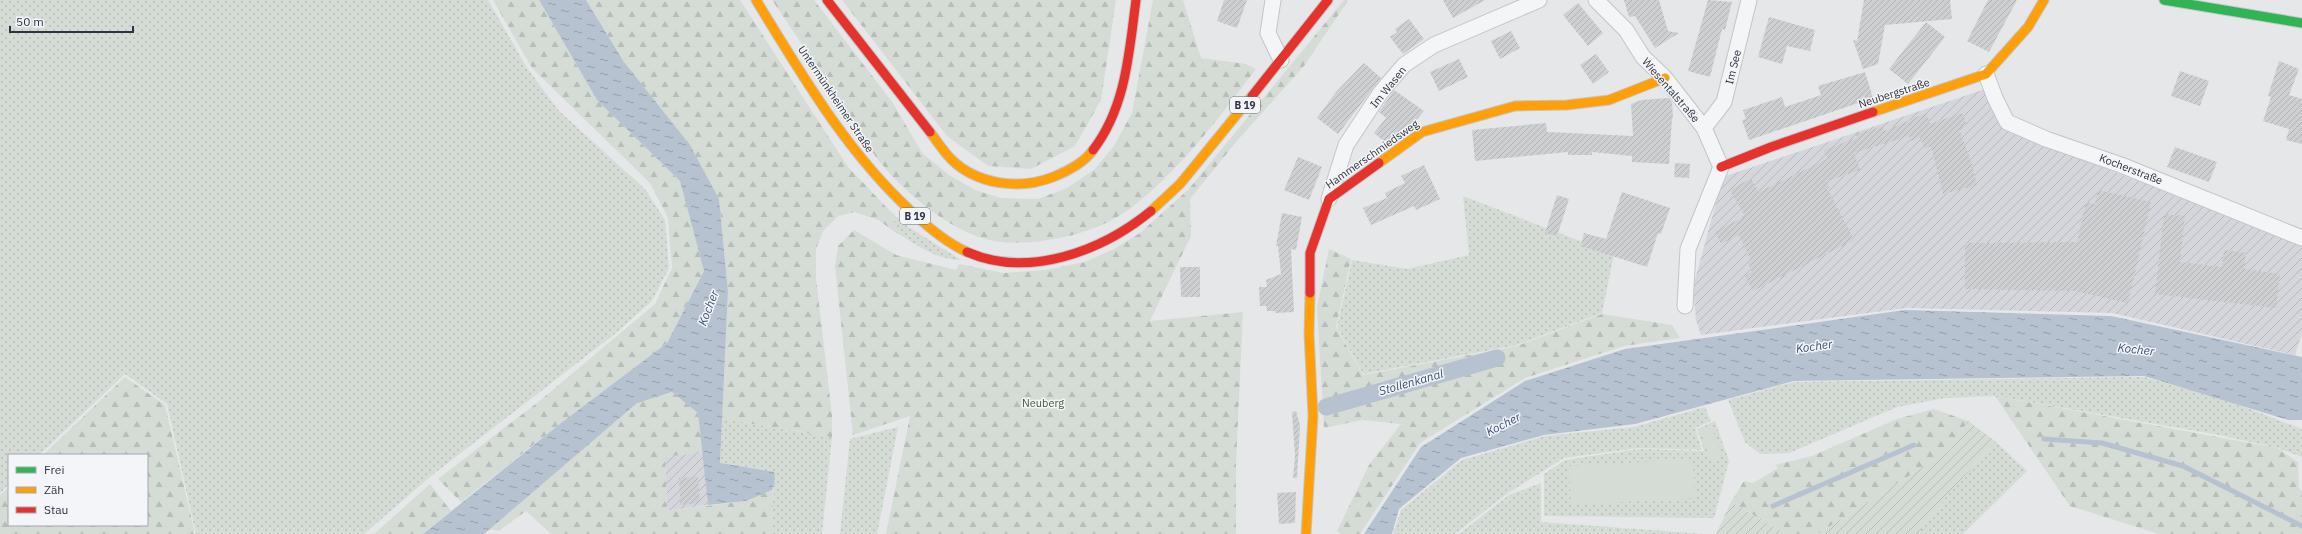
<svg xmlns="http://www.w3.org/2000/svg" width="2302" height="534" font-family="'IBM Plex Sans',sans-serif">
<defs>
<pattern id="industrial-furrows" width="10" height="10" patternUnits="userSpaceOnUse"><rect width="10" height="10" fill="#d4d6dc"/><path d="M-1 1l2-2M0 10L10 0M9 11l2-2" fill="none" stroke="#b6b8be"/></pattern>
<pattern id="grass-dots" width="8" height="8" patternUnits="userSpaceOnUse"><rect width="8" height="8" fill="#d5dcd6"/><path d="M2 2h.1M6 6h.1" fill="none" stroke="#b7bdb9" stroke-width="1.8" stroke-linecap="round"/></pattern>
<pattern id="forest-firs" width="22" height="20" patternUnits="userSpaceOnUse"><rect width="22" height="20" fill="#d5dcd6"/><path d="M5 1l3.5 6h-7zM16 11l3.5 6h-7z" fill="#b7bdb9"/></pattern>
<pattern id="garden-furrows" width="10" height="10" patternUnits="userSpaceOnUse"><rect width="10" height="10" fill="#d5dcd6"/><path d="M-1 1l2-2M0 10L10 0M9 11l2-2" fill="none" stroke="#b7bdb9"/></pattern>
<pattern id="water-ripples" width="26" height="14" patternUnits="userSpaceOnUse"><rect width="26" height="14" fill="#b7c2d1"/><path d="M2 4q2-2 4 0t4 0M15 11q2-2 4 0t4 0" fill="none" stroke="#959eab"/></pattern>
<pattern id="building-hatch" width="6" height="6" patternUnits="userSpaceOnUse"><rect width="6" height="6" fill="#cecfd1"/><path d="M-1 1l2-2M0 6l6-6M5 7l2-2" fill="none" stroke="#b1b2b5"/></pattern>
</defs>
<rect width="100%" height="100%" fill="#e5e7e9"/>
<path fill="url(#industrial-furrows)" d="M1985 89 2009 131 2302 245V333L2295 355 2112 313 1906 308 1701 335 1696 320 1693 287 1723 177Z
M703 452 708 505 667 511 665 457Z"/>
<path fill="url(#grass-dots)" d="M0 0H488L527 68 559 111 645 189 665 220 669 268 652 301 616 333 431 476 364 534H196L167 404 125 374 39 455H9V484L0 493Z
M1463 196 1614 254 1602 313 1517 345 1363 374 1337 327 1352 260 1407 269 1469 255Z
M891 212 904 224 961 260C937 260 917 245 897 233Z
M2144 377 2229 401 2302 429V457L2277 448 2219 435 1995 396 1945 398 1897 407 1789 453 1760 454 1745 442 1728 400 1794 382Z
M1705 407 1711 421 1695 428 1702 450 1639 448 1564 458 1508 493 1455 534H1393L1401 510 1462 460 1545 436 1634 427Z
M722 419 832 437 822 534H770L775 479 720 463Z
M1715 421 1729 461 1714 518 1544 516V474L1565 460 1639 449 1704 451 1697 429Z
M898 427 877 534H840L850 439Z
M1995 441 2027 471 1963 534H1918L1928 518Z
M1541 483V522L1705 534H1459L1509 495Z"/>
<path fill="url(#forest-firs)" d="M493 0H539L597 100 680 181 704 271 667 343 561 423 461 502 438 479 542 399 655 304 672 268 668 218 650 183 532 68Z
M586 0H740L848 167 891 212 897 233 878 220 855 212 838 216 823 231 816 249V278L832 416V437L722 419 728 291 719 199 624 62Z
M772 0H814L893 103 922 153 949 175 975 190 1001 198 1038 199 1067 188 1095 169 1114 146 1132 113 1153 0H1183L1201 58 1246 64 1256 69C1218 119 1181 169 1131 208 1111 223 1087 232 1064 237 1041 242 1017 245 994 241 952 234 901 190 876 157 864 141 854 123 843 106 820 71 796 35 772 0Z
M842 0H1116L1101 100 1075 146 1031 169 988 166 947 136Z
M1344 0H1348L1347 2 1304 66 1236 142 1190 199 1191 236 1150 321 1243 312 1236 463V534H886L910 416 853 435 835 266 838 246 854 230 896 255 956 270 959 264 1003 273 1046 270 1085 262 1114 249 1140 233 1188 190Z
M1329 249 1351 259 1336 327 1363 375 1517 346 1602 314 1672 325 1680 338 1624 346 1525 378 1420 443 1360 534H1341L1337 531 1369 465 1401 424 1362 420 1324 428 1317 307Z
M125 377 165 405 194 529V534H0V495L9 487V525H147V455H43Z
M673 392 698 413 703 452 665 457 667 511 746 501 772 490 775 479 770 534H551L526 511 499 531 489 529 637 402Z
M1995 396 2277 448 2298 462 2299 488 2302 491V534H2159L2070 506Z
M1934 409 1968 421 1951 449 1818 534H1786L1731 502 1744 481 1753 483 1778 468 1775 465 1812 456 1897 419Z
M430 484 451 511 423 534H374Z"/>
<path fill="url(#garden-furrows)" d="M1968 421 1995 441 1928 518 1918 534H1818L1951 449Z
M1731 502 1786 534H1716Z"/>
<path fill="#d5dcd6" d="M1711 425 1722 456 1711 460 1700 429Z
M1693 459 1695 498 1571 505 1569 466Z"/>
<path fill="url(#water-ripples)" d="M539 0H586L624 62 690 145 719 199 728 291 720 463 774 472 775 479 772 490 746 501 708 505 698 413 672 392 637 403 484 534H423L561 423 667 343 704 271 680 181 597 100Z
M1905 310 2111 316 2302 357V420H2288L2144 376 1794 381 1635 424 1544 435 1461 458 1399 509 1392 534H1364L1421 447 1525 381 1625 349Z"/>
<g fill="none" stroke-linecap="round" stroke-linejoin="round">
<path stroke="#b7c2d1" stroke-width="5" d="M2044 439 2102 443 2183 466 2302 526
M1773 506 1914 445"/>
<path stroke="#b7c2d1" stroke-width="17" d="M1326 407 1497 358"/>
</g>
<path fill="url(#building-hatch)" d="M1224 0H1247L1237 28 1217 21Z
M1443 0H1485L1453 18Z
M1624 0H1659L1668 31 1679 33 1655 48 1635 16 1629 17Z
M1708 0 1732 2 1725 30 1722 29 1710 77 1688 71Z
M1864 0H1950L1952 19 1885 25 1878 64 1863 69 1853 40 1857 41Z
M1988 0H2017L1989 52 1967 41Z
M1578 3 1603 33 1588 46 1563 15Z
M1769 17 1815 30 1810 51 1787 46 1782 64 1758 57Z
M1409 19 1424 39 1403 54 1390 37 1397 32 1395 29Z
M1926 22 1945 37 1908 84 1889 69Z
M1511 31 1520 48 1500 59 1491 41Z
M1596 54 1609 72 1593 84 1580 65Z
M1459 59 1468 77 1439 91 1430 72Z
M2279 61 2299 69 2289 95 2302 99V144L2286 140 2289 129 2263 121 2271 97 2268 96Z
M1364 63 1381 78 1338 134 1317 118 1336 92Z
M2180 71 2209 81 2200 106 2171 96Z
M1865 72 1873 98 1749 140 1742 120 1746 119 1743 110 1782 97 1785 107 1821 95 1818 86Z
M1394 90 1424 111 1414 123 1402 131 1401 130 1386 143 1374 133 1386 118 1379 112Z
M1669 98 1672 102 1673 118 1672 119 1669 164 1632 162V156L1592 152V155H1568V152L1475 161 1472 130 1546 123 1547 132 1633 136 1631 104 1641 100Z
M1926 113 1930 124 1962 113 1967 126 1959 129 1971 161 1977 185 1943 194 1931 146 1925 149 1920 137 1911 141 1909 136 1854 153 1860 170 1827 181 1829 188H1827L1854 240 1753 291 1745 276 1752 272 1748 263 1751 261 1739 235 1721 244 1715 232 1745 216 1730 190 1751 178 1759 192 1827 159 1824 150 1857 138 1856 134 1883 126 1885 131Z
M2175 147 2217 162 2209 182 2167 167Z
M1298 157 1322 167 1309 200 1284 190Z
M1675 163 1690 164 1689 178 1674 177Z
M1424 165 1440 199 1416 210 1414 206 1371 225 1363 208 1387 198 1385 193 1405 183 1401 176Z
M2098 190 2151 202 2128 303 2075 291 1965 289V243L2077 242 2086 202 2095 204Z
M1622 192 1670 208 1661 234 1658 233 1647 267 1581 246 1584 233 1606 239Z
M1557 195 1569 199 1557 236 1545 233Z
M1282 213 1302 217 1296 250 1291 249 1294 312 1275 313V311H1267L1266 306H1260L1259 287H1267L1266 280 1281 274 1278 246H1276Z
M2164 214 2185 216 2180 262 2222 267 2224 250 2246 253 2244 269 2280 274 2276 308 2155 294Z
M1180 267H1200V297H1181Z
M1296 411 1300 425 1297 478H1293L1295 456 1292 412Z
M698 477 700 503 680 505 679 478Z
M1296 492 1295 523 1279 524 1277 493Z"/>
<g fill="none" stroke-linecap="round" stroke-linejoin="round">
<g stroke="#c3c5c7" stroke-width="17">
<path id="street" d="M1273 0 1268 33 1281 60
M1596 0 1626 30 1643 57 1665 78 1704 128 1721 167 1688 249 1685 306
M1986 74 1995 98 2007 122 2046 139 2121 165 2302 238
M1704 128 1724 102 1749 0
M1329 199 1346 145 1381 92 1404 65 1434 45 1539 0"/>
</g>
<g stroke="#c3c5c7" stroke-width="11">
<path id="fast" d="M2164 0 2302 23"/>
</g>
<g stroke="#c3c5c7" stroke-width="11">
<path id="slow" d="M756 0C802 75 847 153 913 213 929 228 947 243 967 252
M1873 112 1986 74 2028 27 2044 0
M930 132C937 141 943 151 951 159 977 185 1020 190 1053 177 1068 171 1084 163 1093 150
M1379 163 1422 132 1515 106 1567 105 1609 100 1665 78
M1151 211 1180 184 1252 96
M1306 534 1313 416 1309 334 1310 293"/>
</g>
<g stroke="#c3c5c7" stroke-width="11">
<path id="jam" d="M827 0 930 132
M1252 96 1328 0
M1093 150C1126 107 1129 53 1136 0
M1721 167 1771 147 1873 112
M967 252C1029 279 1102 251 1151 211
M1310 293V253L1329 199 1379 163"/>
</g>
<use href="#street" stroke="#f4f5f6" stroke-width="15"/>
<use href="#fast" stroke="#30b455" stroke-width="9"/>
<use href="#slow" stroke="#ff9f0a" stroke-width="9"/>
<use href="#jam" stroke="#e5322d" stroke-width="9"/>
</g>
<g text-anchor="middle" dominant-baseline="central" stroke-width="3" stroke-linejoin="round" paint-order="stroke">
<g fill="#f4f5f8" stroke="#696d78" stroke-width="1">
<rect x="1230" y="97" width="30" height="16" rx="3"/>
<rect x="900" y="208" width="30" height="16" rx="3"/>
</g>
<g font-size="10" font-weight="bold" fill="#2d3341">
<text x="1245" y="105">B 19</text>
<text x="915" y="216">B 19</text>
</g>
<g font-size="11" fill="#2d3341" stroke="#f4f5f8">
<text transform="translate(1733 67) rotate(-76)">Im See</text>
<text transform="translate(1388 87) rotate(-51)">Im Wasen</text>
<text transform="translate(1671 90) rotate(49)">Wiesentalstraße</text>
<text transform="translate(1894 93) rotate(-18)">Neubergstraße</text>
<text transform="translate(836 99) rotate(56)">Untermünkheimer Straße</text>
<text transform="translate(1372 154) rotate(-35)">Hammerschmiedsweg</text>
<text transform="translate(2131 169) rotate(21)">Kocherstraße</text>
</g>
<g font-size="11" fill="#405c3c" stroke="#f4f5f8">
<text x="1043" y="403">Neuberg</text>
</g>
<g font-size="12" font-style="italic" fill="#3b4f71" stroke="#f4f5f8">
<text transform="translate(708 308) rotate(-69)">Kocher</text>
<text transform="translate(1814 346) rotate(-8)">Kocher</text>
<text transform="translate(2136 349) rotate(6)">Kocher</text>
<text transform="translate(1411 382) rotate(-16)">Stollenkanal</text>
<text transform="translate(1503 424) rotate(-27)">Kocher</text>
</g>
</g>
<rect x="8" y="454" width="140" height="72" fill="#f4f5f8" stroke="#a4a7af"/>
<rect x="16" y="467" width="20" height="6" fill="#30b455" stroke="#a4a7af"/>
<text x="44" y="474" font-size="12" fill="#2d3341">Frei</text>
<rect x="16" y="487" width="20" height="6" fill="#ff9f0a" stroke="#a4a7af"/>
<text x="44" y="494" font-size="12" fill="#2d3341">Zäh</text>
<rect x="16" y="507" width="20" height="6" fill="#e5322d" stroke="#a4a7af"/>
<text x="44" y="514" font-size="12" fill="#2d3341">Stau</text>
<path d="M10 26v6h123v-6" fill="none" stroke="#2d3341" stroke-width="2"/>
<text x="16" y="26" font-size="12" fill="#2d3341" stroke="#f4f5f8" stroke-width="3" paint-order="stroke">50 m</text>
</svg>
